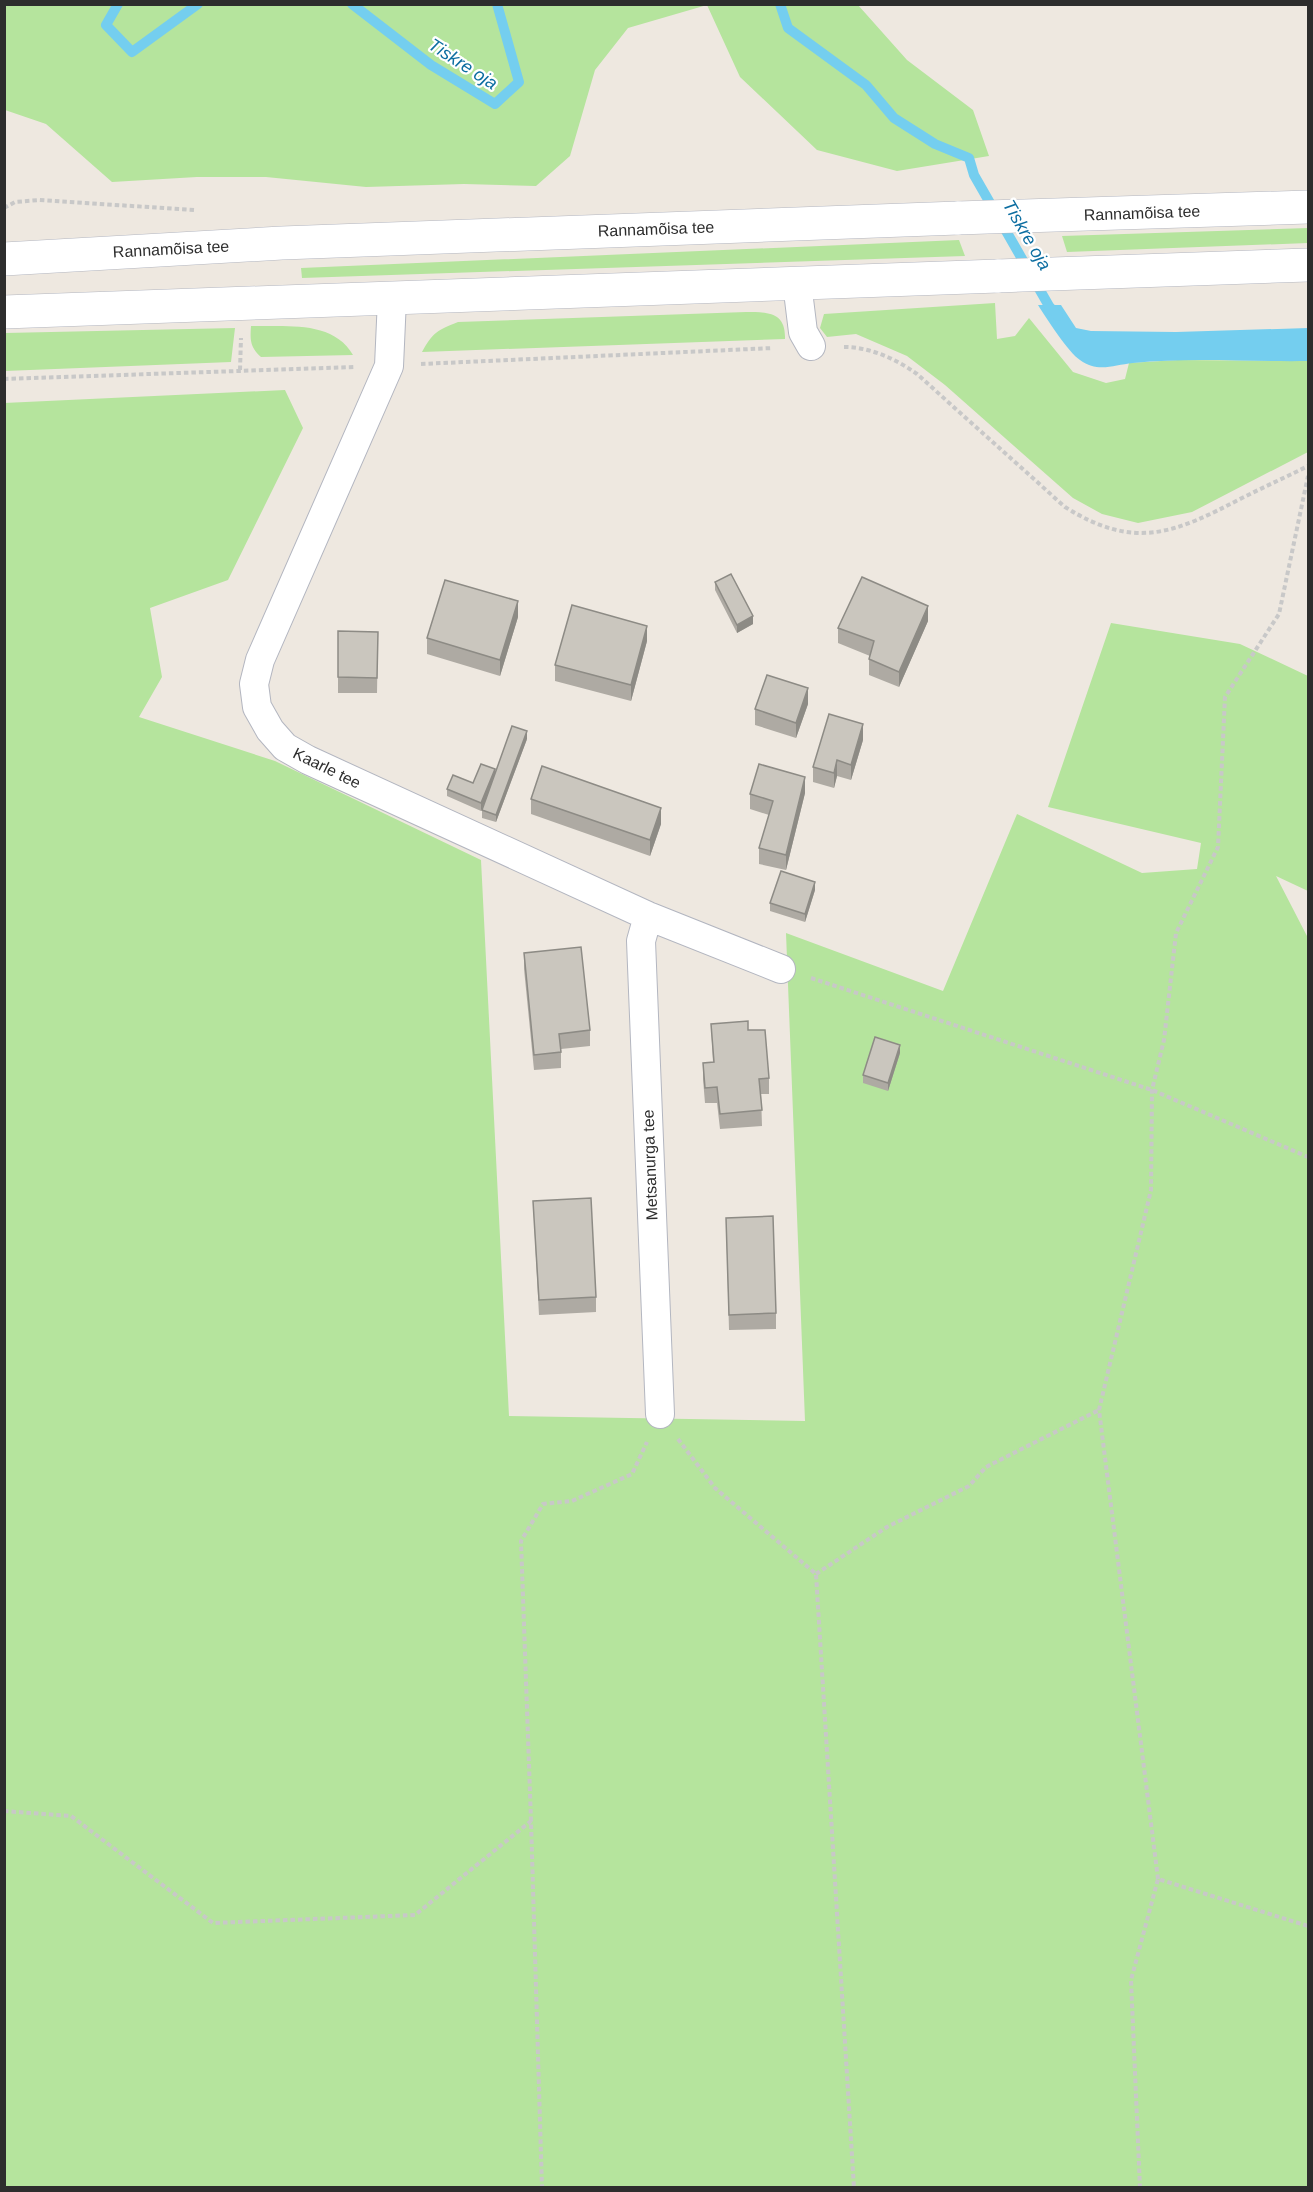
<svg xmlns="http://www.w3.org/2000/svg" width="1313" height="2192" font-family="Arial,sans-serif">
<rect width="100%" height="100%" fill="#eee8e0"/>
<path fill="#b5e49d" d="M5 4 858 5 907 60 973 110 989 156 897 171 817 150 740 77 707 5 628 28 595 70 570 156 536 186 464 184 366 187 266 177H197L112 182 46 124 5 110Z
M1308 228V243L1067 252 1062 236Z
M959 240 965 256 302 278 301 268Z
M995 303 997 339 1015 336 1029 318 1073 372 1106 383 1125 379 1129 363 1178 360 1308 361V452L1192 512 1138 523 1102 514 1073 498 945 385 907 356 856 334 827 337 820 328 824 314Z
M746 312C768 312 786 312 785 339L422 352C433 332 438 330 458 322Z
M251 326C286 327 333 320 353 355L261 357C250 347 250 340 251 326Z
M235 328 231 362 5 371V333Z
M285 390 303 428 228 580 150 608 162 677 139 717 275 761 481 860 509 1416 805 1421 786 933 943 991 1017 814 1142 873 1197 869 1201 843 1048 807 1111 623 1240 644 1308 676V891L1276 876 1308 938V2187H5L4 403Z"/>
<path fill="#74ceef" d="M1038 305H1061L1076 328 1091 331 1176 332 1308 328V361C1250 362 1191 357 1133 363 1113 365 1098 373 1080 360 1069 353 1046 318 1038 305Z"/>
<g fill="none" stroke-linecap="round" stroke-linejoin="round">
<path stroke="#74ceef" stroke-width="10" d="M118 4 106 25 132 52 198 4
M352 4 431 65 495 104 519 82 497 4
M780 4 788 28 866 85 894 118 935 144 969 158 974 175 1049 306 1058 316"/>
<g stroke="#b3b6c0" stroke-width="30">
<path id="minor" d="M797 283 803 332 811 346
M392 299 389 366 260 660 254 684 257 707 270 730 285 747 308 760 648 916 781 969
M648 916 641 941 660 1414"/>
</g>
<g stroke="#b3b6c0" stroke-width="34">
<path id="tertiary" d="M4 259 282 243 958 218
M4 312 998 276"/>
</g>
<g stroke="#b3b6c0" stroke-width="34">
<path id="secondary" d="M958 218 1308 207
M998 276 1308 265"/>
</g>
<path stroke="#c8c8c8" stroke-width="4" stroke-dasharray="4.5 3" stroke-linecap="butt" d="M4 208 15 202 39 200 194 210
M844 347C870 347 896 359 917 374L1065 507C1135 551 1175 533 1242 498 1264 487 1286 477 1308 466
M421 364 773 348
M240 370 241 338
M4 379 354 367
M811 978 1152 1090 1308 1157
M678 1439 715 1488 816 1574 854 2188
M816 1574 887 1527 969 1486 986 1467 1099 1410
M4 1811 71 1816 213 1923 415 1915 531 1821 542 2188
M531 1821 521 1541 543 1504 572 1501 632 1474 647 1442
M1158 1879 1099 1410 1151 1190 1152 1090 1164 1040 1176 933 1218 847 1225 697 1279 614 1308 476
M1140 2188 1131 1980 1158 1879 1308 1926"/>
<use href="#minor" stroke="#fff" stroke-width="28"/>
<use href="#tertiary" stroke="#fff" stroke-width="33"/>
<use href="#secondary" stroke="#fff" stroke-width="33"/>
</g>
<path fill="#aeaaa3" d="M715 582 753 624 737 633 715 590Z
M518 617 500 676 427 654V638Z
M928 621 899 687 869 675V659L870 656 838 643V628Z
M338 631 378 632 377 693H338Z
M647 641 631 701 555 681V665Z
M808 704 796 738 755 725V709Z
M527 739 496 822 482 818V809L481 811 447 796V789L473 783 495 773Z
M863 740 851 780 837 776 834 788 813 782V767Z
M805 793 786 870 759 864V848L769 815 750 809V794Z
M531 799 661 824 650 856 531 814Z
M815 890 805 922 770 911V903Z
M524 953 590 1030V1046L561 1049V1068L534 1070 524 969Z
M711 1024 748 1030 769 1078V1094H761L762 1126 720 1129 717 1103H705L703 1079V1063L713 1062Z
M900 1053 888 1091 863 1083V1075Z
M533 1201 596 1297V1312L539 1315Z
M726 1218 776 1313V1329L729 1330Z"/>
<path fill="#8d8b85" d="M518 601V617L500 676V660Z
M928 606V621L899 687V672Z
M753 616V624L737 633V625Z
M647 626V641L631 701V685Z
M808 688V704L796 738V723Z
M863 724V740L851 780V765Z
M527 731V739L496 822V815Z
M837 760V776L834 788V773Z
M495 769V777L481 811V803Z
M805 777V793L786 870V855Z
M661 808V824L650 856V840Z
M815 882V890L805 922V914Z
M900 1045V1053L888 1091V1083Z"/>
<path fill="#cac6be" stroke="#8d8b85" stroke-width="1.5" d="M731 574 753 616 737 625 715 582Z
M862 577 928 606 899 672 869 659 874 641 838 628Z
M445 580 518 601 500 660 427 638Z
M572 605 647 626 631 685 555 665Z
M338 631 378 632 377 678 338 677Z
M767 675 808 688 796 723 755 709Z
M829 714 863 724 851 765 837 760 834 773 813 767Z
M512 726 527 731 496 815 482 810Z
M481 764 495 769 481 803 447 789 453 775 473 783Z
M759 764 805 777 786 855 759 848 773 801 750 794Z
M542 766 661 808 650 840 531 799Z
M781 871 815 882 805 914 770 903Z
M581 947 590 1030 559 1034 561 1052 534 1055 524 953Z
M748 1021V1030H765L769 1078 759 1079 762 1110 720 1114 717 1087 705 1088 703 1063 714 1062 711 1024Z
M875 1037 900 1045 888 1083 863 1075Z
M591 1198 596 1297 539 1300 533 1201Z
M773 1216 776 1313 729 1315 726 1218Z"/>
<g text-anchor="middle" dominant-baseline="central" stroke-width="4.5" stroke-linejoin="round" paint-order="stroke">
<g font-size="16" fill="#2d2d2d" stroke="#fff">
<text transform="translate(1142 213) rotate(-2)">Rannamõisa tee</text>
<text transform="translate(656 229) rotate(-2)">Rannamõisa tee</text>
<text transform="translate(171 249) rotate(-3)">Rannamõisa tee</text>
<text transform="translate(327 768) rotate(26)">Kaarle tee</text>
<text transform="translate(650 1165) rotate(-92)">Metsanurga tee</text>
</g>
<g font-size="18" font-style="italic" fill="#0d6ea1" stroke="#fff">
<text transform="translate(463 64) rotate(33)">Tiskre oja</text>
<text transform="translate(1027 235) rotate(60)">Tiskre oja</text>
</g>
</g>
<rect width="1313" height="2192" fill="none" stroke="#2d2d2d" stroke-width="12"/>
</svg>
